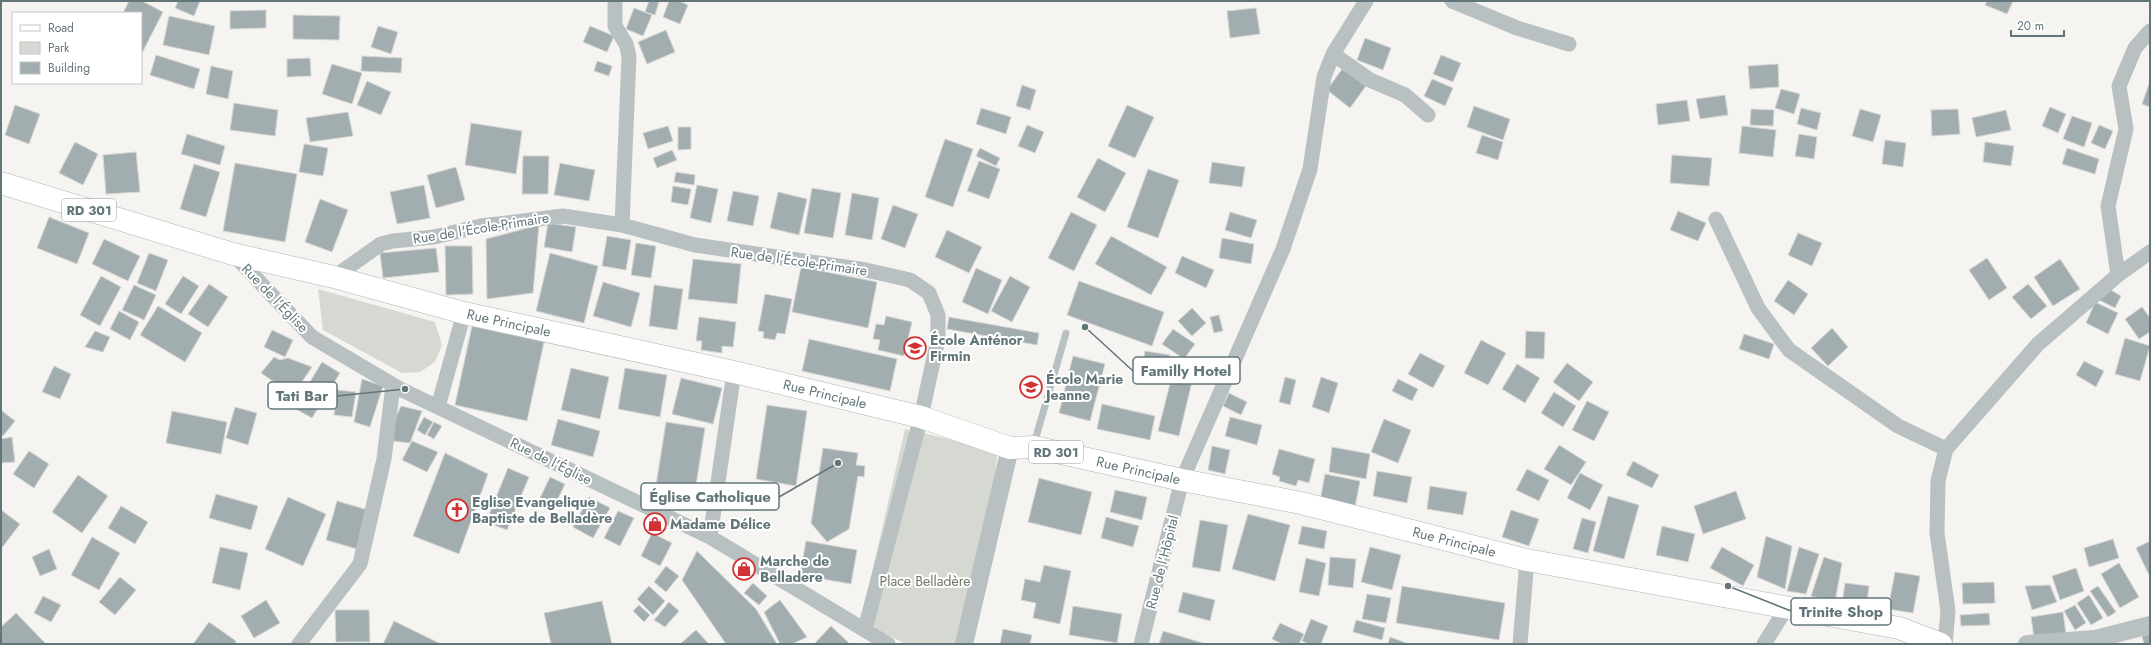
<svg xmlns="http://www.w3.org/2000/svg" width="2151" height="645" font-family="Jost,sans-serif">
<rect width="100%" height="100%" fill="#f5f4f1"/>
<path fill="#d6d9d1" d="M318 289 435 322 442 345 435 362 420 372 402 373 323 330Z
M905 429 998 450 979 591 961 644H905L861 620Z"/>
<path fill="#a2adaf" stroke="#d6d5d4" d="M129 1H142L163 12 141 55V13H123Z
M178 1H200L194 16 175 8Z
M649 1 659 2 655 15 645 12Z
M669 1H679L688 5 680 24 663 17Z
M1987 1H2013L2007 14 1985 5Z
M634 8 652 15 643 36 626 29Z
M1256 8 1260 34 1230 38 1227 11Z
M266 10V28L230 29V11Z
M293 15 340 16 339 40 293 39Z
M169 16 215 26 209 55 163 45Z
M378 26 398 32 391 54 371 47Z
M590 26 614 36 607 52 583 42Z
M666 30 675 52 647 64 638 42Z
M1365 38 1391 48 1383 70 1357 60Z
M156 55 200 69 194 89 150 75Z
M1441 55 1461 63 1453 82 1433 74Z
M362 56 402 58 401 73 361 71Z
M310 58 311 76 287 77V59Z
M597 61 612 66 609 76 594 71Z
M332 64 362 73 352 104 322 94Z
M1778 64 1779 87 1750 89 1748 66Z
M211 66 233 71 228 99 206 94Z
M1342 69 1366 86 1350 108 1327 90Z
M1432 79 1453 88 1445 106 1424 96Z
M367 81 391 92 381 115 357 105Z
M2150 81V107L2142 104Z
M1022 85 1036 90 1030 110 1016 106Z
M1781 89 1800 94 1794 114 1775 108Z
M1725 95 1728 115 1700 119 1696 99Z
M1687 100 1690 121 1658 125 1656 104Z
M234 103 278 110 275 136 230 130Z
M15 105 40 114 29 144 5 135Z
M1127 105 1154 117 1135 158 1108 146Z
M1474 106 1510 119 1503 140 1467 127Z
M2050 107 2066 114 2058 133 2042 126Z
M981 108 1011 117 1006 134 976 124Z
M1801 108 1821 113 1817 130 1797 124Z
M1751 109 1774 110 1773 126 1750 125Z
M1860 109 1881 115 1873 142 1852 136Z
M1958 109 1960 134 1932 136 1931 110Z
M2006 110 2011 130 1976 137 1972 118Z
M348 112 353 136 310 142 306 118Z
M2072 116 2092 123 2084 147 2063 139Z
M471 123 522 131 516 174 465 165Z
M1027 125 1044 132 1035 153 1018 146Z
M2099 125 2113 131 2105 149 2091 143Z
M668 126 673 141 648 149 643 133Z
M1742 126 1776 130 1773 157 1739 153Z
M678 127H691V149L678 150Z
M187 134 225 146 220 165 181 154Z
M1799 134 1817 137 1814 159 1795 156Z
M1482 135 1503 142 1498 160 1476 153Z
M945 139 973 149 953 207 925 197Z
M1885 140 1906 143 1903 167 1882 164Z
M75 142 98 154 83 185 59 173Z
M1985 142 2014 146 2011 166 1983 162Z
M304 144 328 148 323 176 299 172Z
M980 148 1000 158 996 166 976 156Z
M2067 148 2099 159 2095 174 2062 164Z
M672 150 677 160 657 168 653 158Z
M136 152 140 192 106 194 103 155Z
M1672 155 1712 158 1709 186 1670 183Z
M523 156H549L548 194H522Z
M1098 158 1126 173 1105 212 1077 197Z
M979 161 1000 169 989 199 967 191Z
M1212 162 1245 167 1242 187 1209 183Z
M235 163 297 174 285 242 223 231Z
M560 163 595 170 589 201 554 195Z
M194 164 220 172 206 217 180 209Z
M456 167 465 200 436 208 427 175Z
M1148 169 1179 180 1158 238 1127 227Z
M676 172 695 175 694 185 674 182Z
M424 185 430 218 397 224 390 192Z
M697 185 718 189 711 223 690 218Z
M673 186 691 189 688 205 671 202Z
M812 188 841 193 833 238 804 233Z
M733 191 759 196 753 226 727 221Z
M778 192 807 199 799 235 770 228Z
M852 193 879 198 872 240 845 235Z
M320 199 348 210 332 252 305 242Z
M893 205 918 214 905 248 881 239Z
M1678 211 1706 223 1698 241 1670 230Z
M1071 212 1097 225 1074 271 1048 258Z
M1230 212 1257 220 1251 238 1225 230Z
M49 217 89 233 77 264 37 248Z
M548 223 576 227 572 252 544 247Z
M539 225 533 293 487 299 486 239Z
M947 230 982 247 969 273 935 257Z
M1798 233 1822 243 1812 266 1788 255Z
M607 236 631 240 626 270 602 266Z
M1111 236 1167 267 1151 295 1095 264Z
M1222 238 1254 244 1251 264 1219 258Z
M104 239 140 256 128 281 92 264Z
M636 243 656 246 651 278 631 275Z
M445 246H472L473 294 446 295Z
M436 248 439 272 383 278 380 253Z
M149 253 168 260 156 291 137 283Z
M550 253 598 266 584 323 536 311Z
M1182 256 1214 270 1206 288 1175 273Z
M1987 258 2007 288 1989 300 1969 270Z
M693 259 741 264 737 304 688 299Z
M2060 259 2080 289 2053 306 2034 277Z
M801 267 877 282 868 328 792 312Z
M976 268 1002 280 988 314 962 302Z
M101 276 121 287 100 326 80 315Z
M183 276 199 286 181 314 165 304Z
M1010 276 1030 287 1012 322 991 311Z
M1788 280 1808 294 1794 315 1774 301Z
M1079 281 1164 312 1152 346 1067 315Z
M603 282 640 293 631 327 593 316Z
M209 284 228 297 208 327 188 314Z
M2028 284 2047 306 2031 319 2012 297Z
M134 285 156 295 144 320 122 310Z
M654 285 683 289 677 330 649 326Z
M2106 287 2121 296 2115 308 2099 300Z
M765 294 792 299 785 334 777 333 775 340 763 338 764 332 758 331Z
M2095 302 2118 313 2108 334 2086 323Z
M158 306 202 333 185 362 140 335Z
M2142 307 2150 318V332L2139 339 2125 319Z
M1192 308 1206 323 1192 336 1178 321Z
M119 311 139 322 130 340 110 329Z
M1219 315 1223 331 1214 333 1210 317Z
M886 316 912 322 904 356 878 350 880 340 873 339 876 324 884 325Z
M699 317 736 322 733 347 722 346V353L701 350 702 341H696Z
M949 317 1039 333 1037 345 947 329Z
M472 326 544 342 527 421 455 405Z
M1832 328 1848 347 1828 366 1811 348Z
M1173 329 1195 344 1184 359 1162 344Z
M272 330 293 340 285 357 264 347Z
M95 331 110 337 103 352 85 347Z
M1526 331 1545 332 1544 359 1525 358Z
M1744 334 1774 344 1769 359 1739 349Z
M2125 338 2150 346 2140 381 2115 374Z
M809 339 897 359 890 391 802 371Z
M1481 340 1506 353 1488 385 1464 373Z
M1145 351 1170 355 1167 372 1142 367Z
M1420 353 1445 366 1433 388 1408 374Z
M1073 356 1105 364 1090 421 1059 413Z
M274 357 280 360 288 358 312 367 293 395 261 373Z
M1176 360 1196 365 1179 436 1158 431Z
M2084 361 2104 371 2096 387 2076 375Z
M322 362 340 373 312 418 294 408Z
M1567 363 1593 382 1579 401 1553 382Z
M1517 364 1540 378 1525 403 1502 389Z
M54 366 71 374 60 399 42 392Z
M571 368 609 377 600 419 561 410Z
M625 368 667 375 660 417 618 409Z
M1285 377 1296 380 1290 405 1279 402Z
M1321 377 1338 383 1329 413 1312 407Z
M681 378 722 388 713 424 672 414Z
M362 379 383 386 370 427 354 422Z
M1398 379 1418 389 1412 401 1392 391Z
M337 390 356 392 352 417 334 415Z
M1554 392 1576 406 1563 427 1541 413Z
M1229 393 1247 402 1241 415 1223 406Z
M1587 401 1609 412 1594 441 1572 430Z
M1102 404 1155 416 1150 440 1097 429Z
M767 405 807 411 796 486 756 479Z
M401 406 422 411 410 443 393 441 392 426Z
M235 407 257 413 248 445 226 438Z
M1 410 15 421 3 436 1 434Z
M172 411 227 422 221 454 166 443Z
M424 417 433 422 425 435 417 430Z
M1230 417 1262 425 1257 445 1225 436Z
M558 419 600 431 593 457 551 445Z
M1384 419 1411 430 1398 463 1371 452Z
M434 422 442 426 434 439 427 435Z
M666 422 705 428 693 504 654 498Z
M12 437 15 462 1 463V439Z
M412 441 438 452 427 472 402 460Z
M1559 445 1586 462 1571 485 1544 469Z
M1212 446 1230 450 1225 474 1208 470Z
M1332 447 1370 454 1366 479 1329 472Z
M823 448 858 453 856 465 865 466 864 477 858 476 849 529 827 542 811 523Z
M1279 449 1315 459 1309 483 1298 480 1296 486 1279 481 1280 477 1272 474Z
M29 451 49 464 34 488 13 474Z
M445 453 488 474 459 554 413 536Z
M1633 461 1659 475 1652 488 1626 475Z
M508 468 529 477 507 530 486 522Z
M1527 469 1549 480 1539 501 1516 490Z
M1377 471 1412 477 1407 503 1373 496Z
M1580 473 1603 485 1590 510 1567 498Z
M1325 474 1360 481 1355 507 1320 501Z
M78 475 108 496 82 533 52 512Z
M550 477 565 484 555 505 540 498Z
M1039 478 1092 492 1081 535 1028 522Z
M1430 486 1467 492 1463 515 1427 509Z
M1115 490 1147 497 1142 520 1110 512Z
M1736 491 1746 519 1703 534 1694 506Z
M216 494 258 506 251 530 209 518Z
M1608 496 1639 505 1624 559 1593 551Z
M288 497 326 514 303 566 265 549Z
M589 497 610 508 593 538 573 527Z
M337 501 368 510 357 549 326 540Z
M121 506 148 522 135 544 108 528Z
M1 510 20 524 1 549Z
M1511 510 1539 519 1529 546 1502 537Z
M618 511 634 518 620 546 604 538Z
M1248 514 1290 525 1275 581 1232 569Z
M1106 517 1139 526 1133 547 1101 538Z
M1582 518 1596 522 1588 553 1573 549Z
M1200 520 1228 525 1220 572 1192 567Z
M1302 526 1327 531 1324 549 1298 544Z
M1662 526 1695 534 1688 562 1656 555Z
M652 533 672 543 660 566 641 556Z
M1766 536 1792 546 1785 589 1757 577Z
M92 537 120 553 99 590 71 575Z
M2113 539 2119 558 2089 567 2084 548Z
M806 541 857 550 851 584 800 575Z
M2150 541V577L2136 548Z
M220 547 248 553 240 590 212 583Z
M1370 547 1401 555 1392 590 1361 582Z
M1722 547 1754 565 1743 586 1710 568Z
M1799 547 1819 554 1806 594 1787 591Z
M49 549 57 569 40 576 32 557Z
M697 551 756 609 777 644H726L682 580Z
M1330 557 1356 559 1353 588 1328 585Z
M1824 557 1842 563 1835 602 1811 596Z
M1306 558 1326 563 1319 596 1299 592Z
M2119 563 2139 597 2120 608 2101 574Z
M1044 565 1071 571 1060 624 1033 618 1036 603 1021 600 1025 579 1040 582Z
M666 566 679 576 666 592 654 582Z
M2076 568 2084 591 2060 600 2052 576Z
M1895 572 1920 576 1913 613 1888 609Z
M120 577 136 590 115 615 99 602Z
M1994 582 1995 603 1963 604 1962 583Z
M753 583 767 596 759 605 744 593Z
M1845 583 1869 586 1867 602 1843 598Z
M2050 585 2057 602 2032 610 2025 586Z
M649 586 665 601 653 615 637 599Z
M1402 586 1505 603 1499 640 1396 623Z
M2098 586 2116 612 2108 617 2090 591Z
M1183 592 1215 600 1210 621 1178 612Z
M1367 594 1391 598 1386 623 1362 619Z
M2089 595 2103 618 2091 625 2077 603Z
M43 596 61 605 51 622 34 613Z
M266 600 280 623 254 638 241 616Z
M780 600 807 637 792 644H780L764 612Z
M602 601 612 644H551L544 613Z
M669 602 679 611 665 627 654 620Z
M639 605 650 615 644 622 633 611Z
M2075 605 2086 623 2075 630 2064 611Z
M1073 606 1122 614 1117 643 1069 635Z
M335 610H369L370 642H336Z
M2063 612 2066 634 2034 638 2031 617Z
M16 613 46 644H1V627Z
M1989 613 1990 625 1961 626 1960 615Z
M1311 619 1328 626 1321 644H1309L1302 641Z
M1356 620 1385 628 1382 640 1353 632Z
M394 621 441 644H383Z
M209 622 236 641 235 644H193Z
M1280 623 1304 634 1299 644H1282L1272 639Z
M831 626 850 644H814Z
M1003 629 1032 635 1030 644H1000Z
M696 630 709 644H680Z
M1163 631 1206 644H1159Z
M2150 634V644H2144L2142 636Z
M1390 637 1409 644H1388Z"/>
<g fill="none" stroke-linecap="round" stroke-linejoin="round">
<g stroke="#adb4b6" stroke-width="23">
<g id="primary">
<path id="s1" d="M1 183 233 254 334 277 464 313 734 372 921 417 1010 448 1034 447 1182 480 1301 503 1527 560 1899 628 1941 644"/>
</g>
</g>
<path stroke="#b9c0c1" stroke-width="7" d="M1034 444 1066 333"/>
<path stroke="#b9c0c1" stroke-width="15" d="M615 1V26L626 44 629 56 622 225
M1452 1 1517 28 1569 44
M1333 54 1370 80 1405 95 1428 115
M1716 219 1758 308 1789 350 1898 426 1946 449
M233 254 312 337 400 389 710 537 888 644
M2118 275 2108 206 2126 129 2119 86 2135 48 2150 31
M334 277 381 244 393 241 434 237 481 226 563 216 622 225 695 245 866 270 910 280 929 293 938 315V339L921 417 865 629
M438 407 464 313
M710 537 734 372
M299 644 360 564 384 459 393 385
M1141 644 1182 480 1283 249 1310 169 1324 77 1333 54 1366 1
M1520 644 1527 560
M1764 644 1787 607
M1945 644 1948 611 1937 533 1938 481 1946 449 2038 344 2118 275 2150 252"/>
<path stroke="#b9c0c1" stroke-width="18" d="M964 644 1010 448
M2027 644 2095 639 2150 625"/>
<use href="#primary" stroke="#fff" stroke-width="22"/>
</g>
<defs>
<g id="school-ring" transform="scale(1.15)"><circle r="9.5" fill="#fff" stroke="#d33234" stroke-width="1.5"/><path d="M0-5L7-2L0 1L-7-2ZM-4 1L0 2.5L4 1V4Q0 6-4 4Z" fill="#d33234"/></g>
<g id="church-ring" transform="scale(1.15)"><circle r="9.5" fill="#fff" stroke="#d33234" stroke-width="1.5"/><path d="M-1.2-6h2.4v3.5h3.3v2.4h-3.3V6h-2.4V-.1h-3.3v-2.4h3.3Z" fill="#d33234"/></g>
<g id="shop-ring" transform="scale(1.15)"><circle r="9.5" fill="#fff" stroke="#d33234" stroke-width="1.5"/><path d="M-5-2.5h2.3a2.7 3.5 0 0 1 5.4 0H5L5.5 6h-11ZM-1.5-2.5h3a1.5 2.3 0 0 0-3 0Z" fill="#d33234"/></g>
</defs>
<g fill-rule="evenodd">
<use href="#school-ring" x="915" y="348"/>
<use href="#school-ring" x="1031" y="387"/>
<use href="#church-ring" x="457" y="510"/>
<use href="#shop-ring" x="655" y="524"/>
<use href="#shop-ring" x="744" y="569"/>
</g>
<g text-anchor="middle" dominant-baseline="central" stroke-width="4" stroke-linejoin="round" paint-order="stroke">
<g fill="#fff" stroke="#919fa2" stroke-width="1">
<rect x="62" y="199" width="54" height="22" rx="3"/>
<rect x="1029" y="441" width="54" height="22" rx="3"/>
</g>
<g font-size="13" font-weight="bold" fill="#62767a">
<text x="89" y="210">RD 301</text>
<text x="1056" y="452">RD 301</text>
</g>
<g font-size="14" fill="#62767a" stroke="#fff">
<text transform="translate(481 228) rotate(-9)">Rue de l'École-Primaire</text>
<text transform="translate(799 261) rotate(8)">Rue de l'École-Primaire</text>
<text transform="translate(275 298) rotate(46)">Rue de l'Église</text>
<text stroke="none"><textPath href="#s1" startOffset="527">Rue Principale</textPath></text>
<text stroke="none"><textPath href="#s1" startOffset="851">Rue Principale</textPath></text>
<text transform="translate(551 461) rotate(26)">Rue de l'Église</text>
<text stroke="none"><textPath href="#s1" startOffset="1175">Rue Principale</textPath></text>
<text stroke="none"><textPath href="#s1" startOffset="1499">Rue Principale</textPath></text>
<text transform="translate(1162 562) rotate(-76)">Rue de l'Hôpital</text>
</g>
<g font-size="14" font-weight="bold" fill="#62767a" stroke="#fff" text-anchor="start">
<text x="930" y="340">École Anténor<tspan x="930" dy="16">Firmin</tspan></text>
<text x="1046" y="379">École Marie<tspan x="1046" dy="16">Jeanne</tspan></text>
<text x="472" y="502">Eglise Evangelique<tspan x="472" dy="16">Baptiste de Belladère</tspan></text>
<text x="670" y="524">Madame Délice</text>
<text x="760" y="561">Marche de<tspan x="760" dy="16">Belladere</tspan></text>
</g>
<g font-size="14" fill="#6d7764" stroke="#fff">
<text x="925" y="581">Place Belladère</text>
</g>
</g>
<path fill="none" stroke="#62767a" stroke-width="1.5" d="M1085 327L1133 371M405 389L337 396M838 463L779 497M1728 586L1791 611"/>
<g fill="#62767a" stroke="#fff" stroke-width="1.5">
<circle cx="1085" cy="327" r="4"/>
<circle cx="405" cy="389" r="4"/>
<circle cx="838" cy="463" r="4"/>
<circle cx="1728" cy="586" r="4"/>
</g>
<g fill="#fff" stroke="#62767a" stroke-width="1.5">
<rect x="1133" y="357" width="107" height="27" rx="4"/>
<rect x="268" y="382" width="69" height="27" rx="4"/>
<rect x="641" y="483" width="138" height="27" rx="4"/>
<rect x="1791" y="598" width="100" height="27" rx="4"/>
</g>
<g font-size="15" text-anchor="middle" font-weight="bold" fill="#62767a">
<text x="1186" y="376">Familly Hotel</text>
<text x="302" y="401">Tati Bar</text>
<text x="710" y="502">Église Catholique</text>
<text x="1841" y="617">Trinite Shop</text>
</g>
<rect width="2151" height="645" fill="none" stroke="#62767a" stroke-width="4"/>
<rect x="12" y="12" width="130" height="72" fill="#ffffff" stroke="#c0c8ca"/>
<rect x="20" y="25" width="20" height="6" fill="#ffffff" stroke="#c0c8ca"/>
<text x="48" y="32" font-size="12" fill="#62767a">Road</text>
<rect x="20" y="42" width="20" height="12" fill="#d6d9d1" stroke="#c0c8ca"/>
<text x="48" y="52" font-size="12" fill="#62767a">Park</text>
<rect x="20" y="62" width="20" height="12" fill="#a2adaf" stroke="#c0c8ca"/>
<text x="48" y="72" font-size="12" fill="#62767a">Building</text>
<path d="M2011 30v6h53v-6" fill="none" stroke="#62767a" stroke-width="2"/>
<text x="2017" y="30" font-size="12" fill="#62767a" stroke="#ffffff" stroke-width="3" paint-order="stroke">20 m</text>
</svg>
